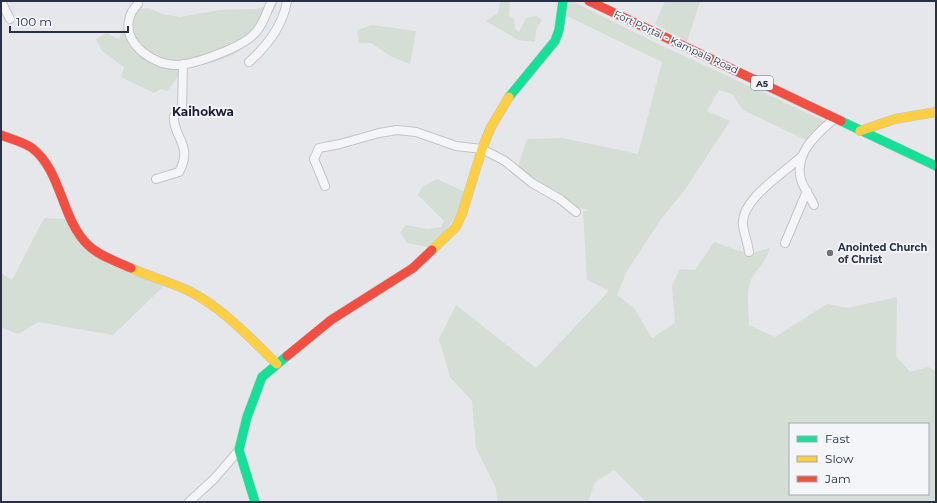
<svg xmlns="http://www.w3.org/2000/svg" width="937" height="503" font-family="Montserrat,sans-serif">
<rect width="100%" height="100%" fill="#e5e7ea"/>
<path fill="#d4ded5" fill-rule="evenodd" d="M270 1 278 2C255 49 232 62 180 68L182 72 167 91 161 89 154 93 121 77 124 67 102 51 96 39 106 33 119 39 122 29 126 27 136 9 149 8 162 14 180 17 220 10 256 9 268 6Z
M503 1H510L509 16 514 19 515 29 519 32 526 18 537 16 542 20 536 30 535 42 518 40 486 21 498 13 500 3Z
M567 1H572L654 42 829 123 808 141 743 110 732 94 719 90 707 111 730 121 684 191 661 219 627 271 617 295 634 308 652 338 675 323 672 286 680 269 695 270 714 242 748 254 770 248C767 260 758 268 752 278 745 291 749 311 749 325L775 337 827 304 848 308 897 297 896 356 910 372 928 367 936 371V502H646L614 470 595 482 588 502H497L496 488 476 448 472 401 450 377 439 339 456 305 536 368 609 291 587 280 583 211H589L567 203 517 169 527 139 562 138 638 154 662 62 567 16 564 4ZM790 424H928V494H790Z
M665 1H700L687 42 655 24Z
M372 25 416 31 410 64 392 57 371 43H359L357 30Z
M437 179 465 192 457 214 433 248 407 243 400 232 406 225 427 229 441 227 444 221 418 195 422 187Z
M44 218 69 219 87 248 165 285 113 335 38 322 18 334 1 327V273L12 280Z"/>
<g fill="none" stroke-linecap="round" stroke-linejoin="round">
<g stroke="#c2c4c8" stroke-width="10">
<path id="street" d="M1 1 10 19
M138 4C134 8 130 14 129 20 124 45 154 65 176 65 194 65 243 47 255 33 264 24 266 12 272 1
M249 62C268 45 283 26 287 1
M156 179 179 172C194 145 172 136 174 116L182 109 183 64
M325 186 314 159 319 148 340 144 379 133 397 130 416 132 456 146 482 149 505 161 532 183 560 199 576 212
M814 205C810 197 804 188 801 180 794 152 817 134 835 118
M785 243 807 191
M749 252C748 243 744 234 743 225 740 200 784 173 801 157
M189 502 214 479 239 450"/>
</g>
<g stroke="#c2c4c8" stroke-width="10">
<path id="fast" d="M509 97 555 41 559 30 563 1
M841 121 936 166
M255 502 239 450 247 417 262 377 287 356"/>
</g>
<g stroke="#c2c4c8" stroke-width="10">
<path id="slow" d="M860 131 895 119 936 112
M432 250 456 227 462 214 482 149 491 127 509 97
M131 268C150 277 171 282 189 291 223 308 250 338 277 364"/>
</g>
<g stroke="#c2c4c8" stroke-width="10">
<path id="jam" d="M589 1 841 121
M1 135C11 139 24 142 32 148 62 171 61 219 88 245 99 256 118 262 131 268
M287 356 331 320 413 268 432 250"/>
</g>
<use href="#street" stroke="#f5f5f7" stroke-width="8"/>
<use href="#fast" stroke="#16e098" stroke-width="9"/>
<use href="#slow" stroke="#ffcf43" stroke-width="9"/>
<use href="#jam" stroke="#f24e42" stroke-width="9"/>
</g>
<circle fill="#6b717f" stroke="#f3f5f9" stroke-width="1.5" cx="830" cy="253" r="4"/>
<g text-anchor="middle" dominant-baseline="central" stroke-width="3.5" stroke-linejoin="round" paint-order="stroke">
<rect fill="#f3f5f9" stroke="#666c7c" stroke-width="1" x="751" y="76" width="22" height="14" rx="3"/>
<g font-size="9" font-weight="bold" fill="#293146">
<text x="762" y="83">A5</text>
</g>
<g font-size="10" fill="#293146" stroke="#f3f5f9">
<text transform="translate(676 42) rotate(25)">Fort Portal - Kampala Road</text>
</g>
<g font-size="10" font-weight="bold" fill="#293146" stroke="#f3f5f9" text-anchor="start">
<text x="838" y="247">Anointed Church<tspan x="838" dy="12">of Christ</tspan></text>
</g>
<g font-size="12" font-weight="bold" fill="#1b2237" stroke="#f3f5f9">
<text x="203" y="111">Kaihokwa</text>
</g>
</g>
<rect width="937" height="503" fill="none" stroke="#293146" stroke-width="4"/>
<rect x="789" y="423" width="140" height="72" fill="#f3f5f9" stroke="#a2a7b1"/>
<rect x="797" y="436" width="20" height="6" fill="#16e098" stroke="#a2a7b1"/>
<text x="825" y="443" font-size="12" fill="#293146">Fast</text>
<rect x="797" y="456" width="20" height="6" fill="#ffcf43" stroke="#a2a7b1"/>
<text x="825" y="463" font-size="12" fill="#293146">Slow</text>
<rect x="797" y="476" width="20" height="6" fill="#f24e42" stroke="#a2a7b1"/>
<text x="825" y="483" font-size="12" fill="#293146">Jam</text>
<path d="M10 26v6h118v-6" fill="none" stroke="#293146" stroke-width="2"/>
<text x="16" y="26" font-size="12" fill="#293146" stroke="#f3f5f9" stroke-width="3" paint-order="stroke">100 m</text>
</svg>
